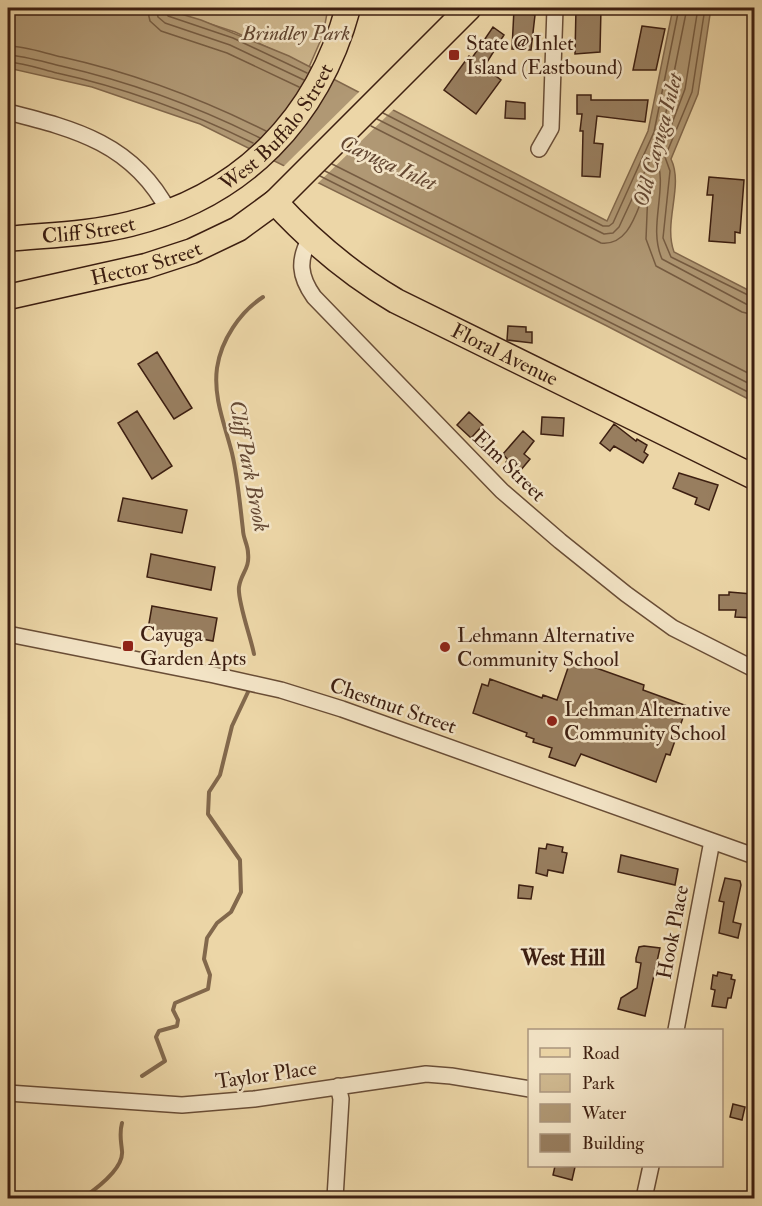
<svg xmlns="http://www.w3.org/2000/svg" width="762" height="1206" font-family="'IM FELL Double Pica',serif">
<rect width="100%" height="100%" fill="#ecd6a7"/>
<filter id="stains"><feTurbulence type="fractalNoise" baseFrequency=".00333" numOctaves="4"/><feColorMatrix values="0 0 0 0 .2 0 0 0 0 .09 0 0 0 0 .02 0 0 0 .5 -.17"/></filter>
<radialGradient id="worn" r=".72"><stop offset=".6" stop-color="#630" stop-opacity="0"/><stop offset="1" stop-color="#630" stop-opacity=".3"/></radialGradient>
<path fill="#ceb78e" stroke="#866b50" stroke-width="1.5" d="M161 8H328L323 35 309 67 235 32Z"/>
<path fill="#b09874" stroke="#82684c" stroke-width="1.5" d="M8 8H161L201 20 289 56 607 221 648 131 673 8H711L698 94 671 159C684 186 663 222 674 252L754 293V402L605 325 200 124 92 87 8 68Z"/>
<path fill="#ecd6a7" d="M360 91 394 109 316 185 282 168Z"/>
<g fill="none" stroke-linecap="round" stroke-linejoin="round">
<path stroke="#765c42" stroke-width="1.5" d="M147 8 150 21 161 31 227 53 299 87
M156 8 158 17 165 23 230 45 304 80
M164 8 168 16 233 38 307 73
M687 8 662 132 664 136 668 134 685 89 698 8
M705 8 692 92 665 157 670 171 663 238 671 257 754 298
M8 46C25 46 44 53 62 57 134 73 200 98 266 131
M8 55C25 56 44 62 61 66 131 82 196 106 260 138
M8 62C24 63 41 69 57 73 126 88 190 112 253 143
M383 113 603 226H609L613 223 654 132 679 8
M377 119 604 234 613 233 619 227 652 156 655 154C670 187 647 225 662 259L746 304 754 306
M371 126 601 243C629 246 636 212 645 192L648 190 646 239 656 266 742 312 754 315
M332 164 754 376
M325 171 754 386
M320 176 754 395"/>
<path stroke="#82684c" stroke-width="4" d="M254 654C251 638 237 600 239 587 241 573 250 569 248 553 248 545 243 538 243 530 240 505 238 479 232 453 225 425 213 398 217 368 221 340 240 312 263 297
M142 1076 165 1061 156 1037 159 1031 177 1026 178 1020 173 1010 175 1003 208 989 210 975 204 959 207 938 217 923 231 912 241 892 240 860 208 814 209 792 220 775 232 726 248 692
M83 1198C96 1189 124 1169 122 1151 121 1140 119 1134 122 1123"/>
</g>
<path fill="#987e5f" stroke="#3d1f11" stroke-width="1.5" d="M576 8H601L600 52 575 54Z
M514 9 535 15 531 50 512 49Z
M642 26 665 29 656 70H633Z
M493 27 504 35 484 67 501 80 476 114 444 90 469 56 472 58Z
M577 95H591V100H648L645 122 597 116 594 143 603 144 600 177 582 176 583 131H580L582 114H577Z
M506 101 525 103V119L505 118Z
M709 177 744 180 740 233 735 232V243L709 241 713 195H707Z
M508 326 526 327V332H532V343L507 340Z
M157 352 192 408 174 419 138 364Z
M137 411 172 466 152 479 118 423Z
M469 412 483 425 471 438 457 425Z
M542 417 564 418 563 436 541 434Z
M614 424 636 441 637 439 647 445 644 452 648 455 643 463 614 446 610 451 600 443Z
M523 431 534 441 524 454 530 459 520 471 506 462 508 460 503 454Z
M679 473 718 485 709 510 695 504 697 498 673 488Z
M123 498 187 510 182 533 118 521Z
M151 554 215 567 211 590 147 577Z
M729 592 752 594 754 618 735 617 736 610H719V595H729Z
M152 606 217 618 213 641 148 629Z
M571 659 644 685 643 690 687 706 670 755 666 754 656 782 581 754 575 766 549 757 552 748 533 742 534 739 526 736 527 733 473 713 482 684 488 686 490 679 542 698 543 695 557 700Z
M547 844 563 847 562 852 567 853 563 873 548 870 547 876 536 873 539 848 546 849Z
M621 855 678 869 675 885 618 872Z
M725 878 740 881 741 885 733 922 741 924 738 938 719 933 724 902 719 901Z
M519 885 533 887 531 899 518 898Z
M644 946 660 948 645 1016 618 1009 621 998 637 988 641 963 636 962V958L639 947Z
M718 972 732 975 731 979 735 980 731 998H728L726 1008 712 1006 715 990 711 989 713 975 717 976Z
M733 1104 745 1107 742 1120 730 1117Z
M555 1166 575 1167 572 1180 553 1175Z"/>
<g fill="none" stroke-linecap="round" stroke-linejoin="round">
<g stroke="#694d36" stroke-width="18">
<path id="street" d="M8 112C75 129 134 144 169 212
M539 149 551 128 555 8
M310 238C298 260 299 276 314 297L502 491 560 541 626 594 673 628 754 669
M8 634 214 675 281 690 342 709 754 856
M676 1030 712 841
M8 1093 182 1105 254 1099 426 1074 451 1076 530 1089
M335 1198 341 1099 338 1086
M644 1198 651 1166"/>
</g>
<g stroke="#3d1f11" stroke-width="27">
<g id="primary">
<path id="s1" d="M275 202C311 241 350 274 396 301L754 477"/>
<path id="s2" d="M8 239C48 235 90 234 130 224 243 196 318 118 348 8"/>
<path id="s3" d="M8 297 146 266 192 251 238 229 275 202 469 8"/>
</g>
</g>
<use href="#street" stroke="#f3e4c6" stroke-width="15"/>
<use href="#primary" stroke="#ecd6a7" stroke-width="24"/>
</g>
<g fill="#8f2418" stroke="#f3e4c6" stroke-width="2">
<rect x="448" y="49" width="12" height="12" rx="3"/>
<rect x="122" y="640" width="12" height="12" rx="3"/>
<circle cx="445" cy="647" r="6"/>
<circle cx="552" cy="721" r="6"/>
</g>
<g text-anchor="middle" dominant-baseline="central" stroke-width="5" stroke-linejoin="round" paint-order="stroke">
<g font-size="21" font-style="italic" fill="#614530" stroke="#f3e4c6">
<text x="296" y="33">Brindley Park</text>
</g>
<g font-size="21" fill="#3d1f11" stroke="#f3e4c6" text-anchor="start">
<text x="466" y="43">State @ Inlet<tspan x="466" dy="24">Island (Eastbound)</tspan></text>
<text x="140" y="634">Cayuga<tspan x="140" dy="24">Garden Apts</tspan></text>
<text x="457" y="635">Lehmann Alternative<tspan x="457" dy="24">Community School</tspan></text>
<text x="564" y="709">Lehman Alternative<tspan x="564" dy="24">Community School</tspan></text>
</g>
<g font-size="21" fill="#3d1f11" stroke="#f3e4c6">
<text stroke="none"><textPath href="#s2" startOffset="304">West Buffalo Street</textPath></text>
<text stroke="none"><textPath href="#s2" startOffset="81">Cliff Street</textPath></text>
<text stroke="none"><textPath href="#s3" startOffset="142">Hector Street</textPath></text>
<text stroke="none"><textPath href="#s1" startOffset="278">Floral Avenue</textPath></text>
<text transform="translate(509 466) rotate(44)">Elm Street</text>
<text transform="translate(393 706) rotate(19)">Chestnut Street</text>
<text transform="translate(673 932) rotate(-79)">Hook Place</text>
<text transform="translate(266 1075) rotate(-8)">Taylor Place</text>
</g>
<g font-size="22" font-style="italic" fill="#654934" stroke="#f3e4c6">
<text transform="translate(658 140) rotate(-75)">Old Cayuga Inlet</text>
<text transform="translate(388 163) rotate(25)">Cayuga Inlet</text>
<text transform="translate(249 466) rotate(79)">Cliff Park Brook</text>
</g>
<g font-size="22" font-weight="bold" fill="#3d1f11" stroke="#f3e4c6">
<text x="563" y="958">West Hill</text>
</g>
</g>
<rect width="762" height="1206" fill="none" stroke="#ecd6a7" stroke-width="30"/>
<rect x="9" y="9" width="744" height="1188" fill="none" stroke="#3d1f11" stroke-width="3"/>
<rect x="15" y="15" width="732" height="1176" fill="none" stroke="#3d1f11" stroke-width="1.5"/>
<rect x="528" y="1029" width="195" height="138" fill="#f3e4c6" stroke="#aa957e" stroke-width="1.5"/>
<rect x="540" y="1048" width="30" height="9" fill="#ecd6a7" stroke="#aa957e" stroke-width="1.5"/>
<text x="582" y="1059" font-size="18" fill="#3d1f11">Road</text>
<rect x="540" y="1074" width="30" height="18" fill="#ceb78e" stroke="#aa957e" stroke-width="1.5"/>
<text x="582" y="1089" font-size="18" fill="#3d1f11">Park</text>
<rect x="540" y="1104" width="30" height="18" fill="#b09874" stroke="#aa957e" stroke-width="1.5"/>
<text x="582" y="1119" font-size="18" fill="#3d1f11">Water</text>
<rect x="540" y="1134" width="30" height="18" fill="#987e5f" stroke="#aa957e" stroke-width="1.5"/>
<text x="582" y="1149" font-size="18" fill="#3d1f11">Building</text>
<rect width="100%" height="100%" filter="url(#stains)"/>
<rect width="100%" height="100%" fill="url(#worn)"/>
</svg>
